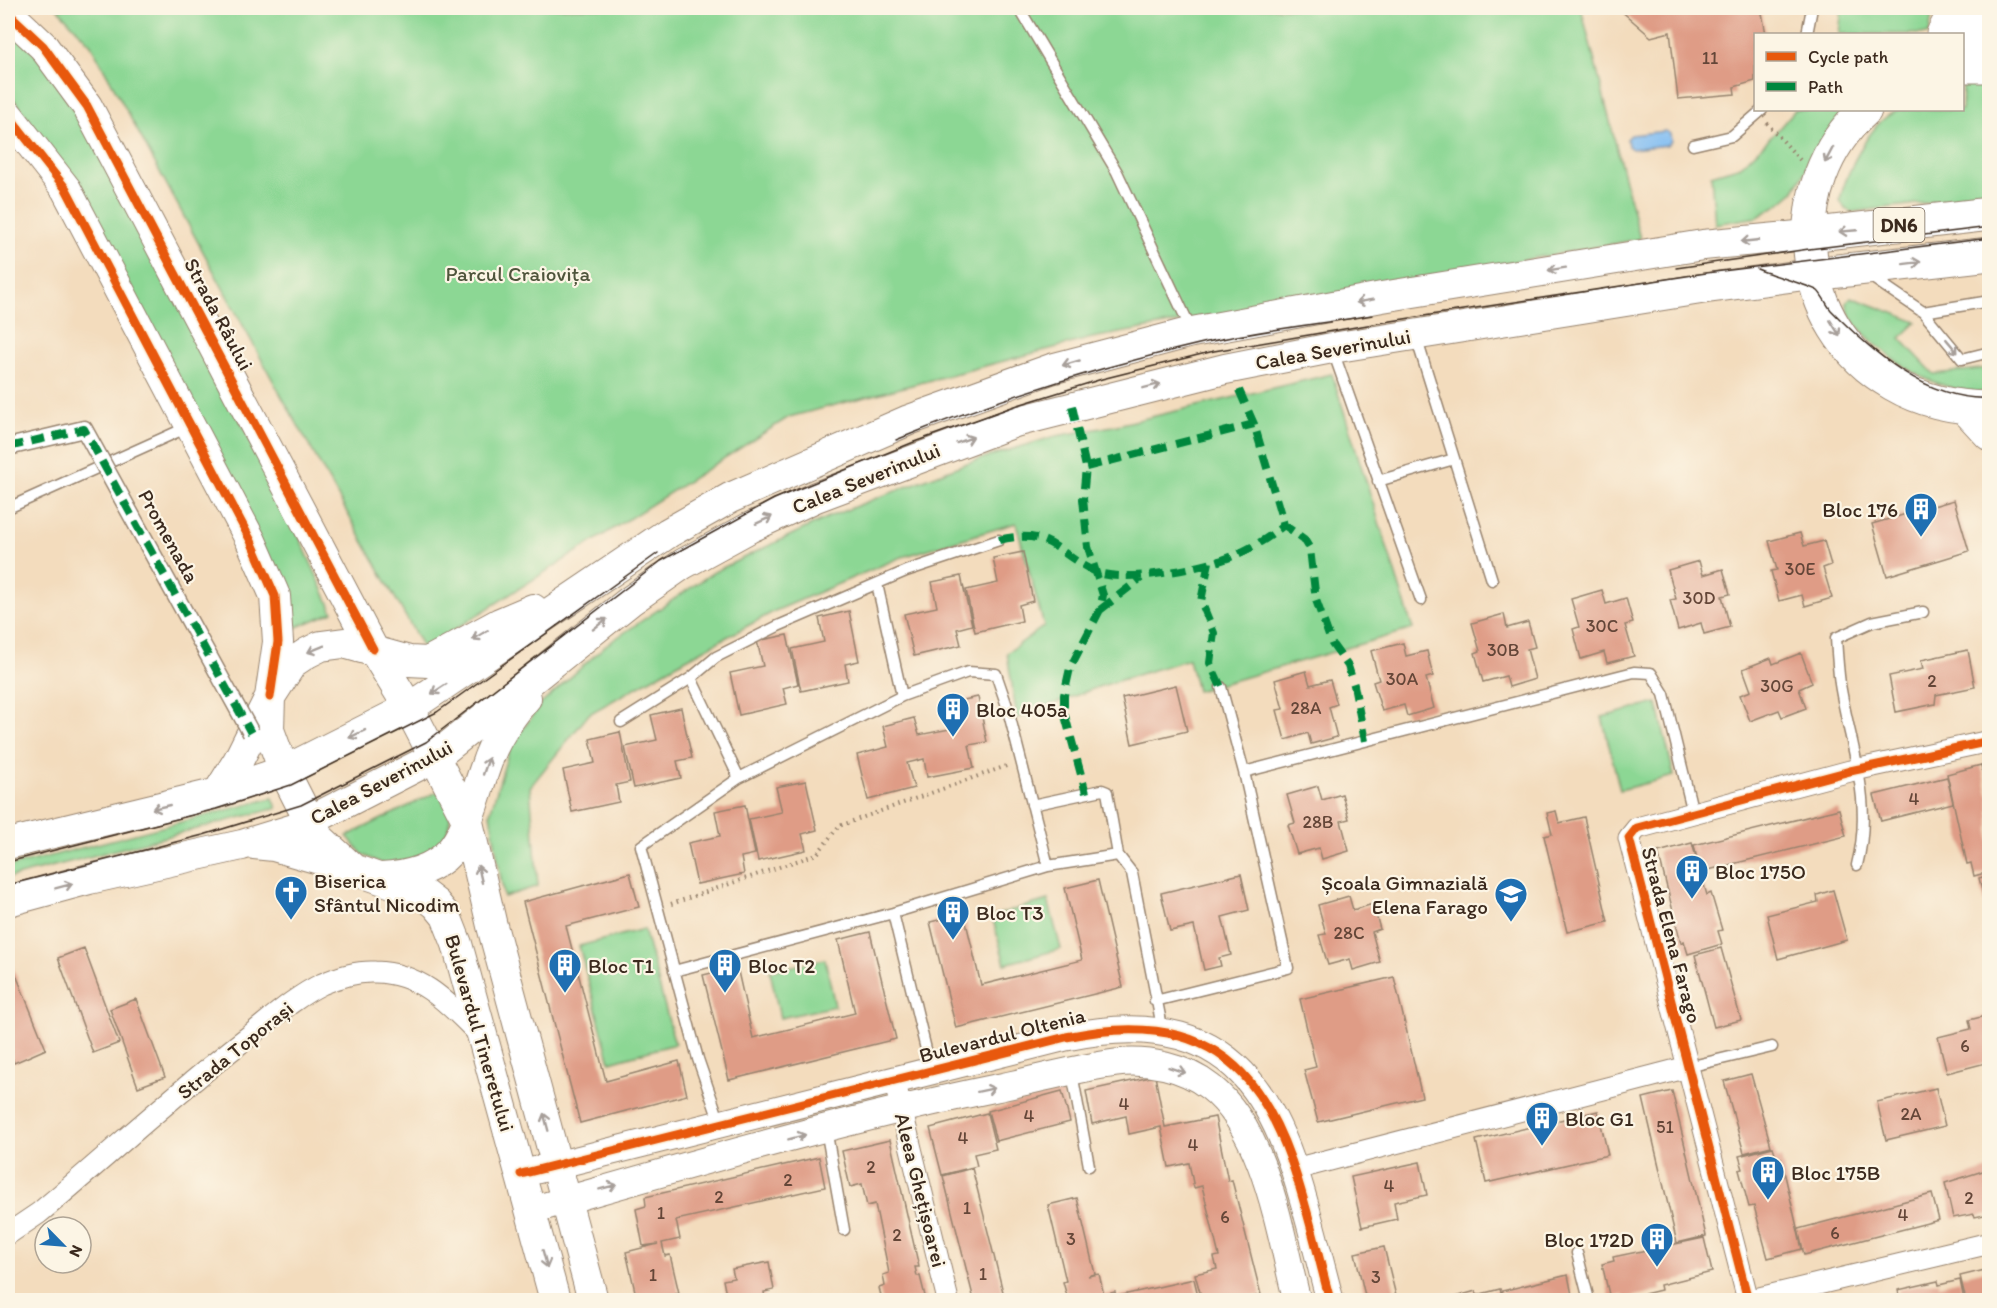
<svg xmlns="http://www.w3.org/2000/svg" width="1997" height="1308" font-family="Itim,sans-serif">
<rect width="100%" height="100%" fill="#fcf5e5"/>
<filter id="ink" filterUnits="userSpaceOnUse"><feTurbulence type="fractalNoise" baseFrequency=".0167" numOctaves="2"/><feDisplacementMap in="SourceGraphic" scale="12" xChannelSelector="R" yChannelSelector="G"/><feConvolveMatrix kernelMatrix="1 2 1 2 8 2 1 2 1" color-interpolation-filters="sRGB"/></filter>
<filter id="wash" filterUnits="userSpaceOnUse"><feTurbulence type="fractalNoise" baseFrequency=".008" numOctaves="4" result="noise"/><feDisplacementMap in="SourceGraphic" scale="24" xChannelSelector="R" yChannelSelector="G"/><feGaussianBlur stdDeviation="1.35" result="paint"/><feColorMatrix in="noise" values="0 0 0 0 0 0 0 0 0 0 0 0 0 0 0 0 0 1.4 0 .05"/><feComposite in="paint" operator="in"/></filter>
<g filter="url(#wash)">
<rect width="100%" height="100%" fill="#f3dcbd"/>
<path fill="#8cd794" stroke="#648059" stroke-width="1.5" d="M57 8H1581L1640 239 1092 338 789 417 424 649 278 390 91 45Z
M1842 8H1933L1929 34H1839Z
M8 26 46 65 103 156 289 514 333 612 290 630 73 182 8 91Z
M1971 84H1989V195L1852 212 1845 209 1840 200C1845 175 1872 115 1901 110 1920 106 1943 110 1962 110L1963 85Z
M1795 110H1847L1824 140 1793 192 1779 204 1758 217 1715 224 1711 175 1741 166 1775 133Z
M1851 297 1917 322 1900 338 1934 374 1989 368V391C1968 394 1941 386 1922 377 1901 366 1844 326 1847 301Z
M1332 374 1413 629 1197 691 1189 659 1098 687 1017 718 1007 653 1044 626 1016 523 899 558 775 611 679 663 589 714 530 787 538 886 504 897 490 813 510 747 540 705 606 645 714 572 831 516 967 463 1056 436 1113 426Z
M1657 703 1674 776 1620 790 1602 717Z
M443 789C453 819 453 823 438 851L390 867 363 855 347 836Z
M273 798 277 808 8 878V867Z
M1048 900 1061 949 1005 964 992 916Z
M644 929 675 1044 610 1062 579 946Z
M825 959 835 1006 780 1018 770 971Z"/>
<path fill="#81bdf3" stroke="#5e7488" stroke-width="1.5" d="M1666 131 1670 134 1671 141 1667 145 1632 149 1628 146 1627 139 1631 135Z"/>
<g id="blocks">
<path fill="#df9c86" d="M1618 8H1761L1766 34H1755V81L1734 87 1735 94 1678 99 1670 32 1651 37Z
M1954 500 1969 551 1887 576 1872 524Z
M1800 533 1804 546 1824 541 1831 565 1823 568 1832 598 1805 606 1802 595 1779 601 1771 571 1777 570 1769 541Z
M1023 552 1033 601 1019 605 1022 621 975 632 966 590 998 583 993 558Z
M1699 561 1703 575 1723 569 1730 594 1722 596 1730 627 1704 634 1701 623 1678 630 1670 600 1676 599 1668 570Z
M961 576 972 625 957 629 961 645 914 656 904 614 937 607 932 582Z
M1602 590 1606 604 1626 598 1633 623 1625 625 1634 656 1607 663 1604 652 1581 659 1573 629 1579 627 1571 599Z
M849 611 859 661 845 664 848 681 801 691 792 649 824 642 819 618Z
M1504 614 1507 628 1528 622 1535 647 1527 649 1535 679 1509 687 1506 676 1483 682 1475 653 1480 651 1472 623Z
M787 635 798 684 783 688 787 704 739 715 730 673 763 666 757 641Z
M1403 643 1406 656 1427 651 1433 676 1426 678 1434 708 1407 716 1404 705 1382 711 1373 682 1379 680 1371 651Z
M1968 650 1975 687 1936 695 1935 704 1896 712 1889 676 1923 669 1921 660Z
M1801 653 1812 683 1799 689 1806 708 1782 717 1779 710 1750 721 1740 695 1751 691 1743 669 1771 658 1773 664Z
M1306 671 1310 685 1330 680 1337 704 1329 707 1337 737 1311 744 1308 733 1285 740 1277 710 1283 709 1275 680Z
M1176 685 1187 731 1132 744 1122 698Z
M978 697 987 742 969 745 974 768 927 777 924 759 907 763 914 788 868 800 857 755 888 747 883 726 914 718 919 735 950 729 945 704Z
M681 708 692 758 677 761 681 778 634 788 625 747 657 740 651 715Z
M620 732 630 782 616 785 619 802 572 812 563 770 595 763 590 739Z
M1981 765 1989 798V872L1974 876 1971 863 1967 864 1947 774Z
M1947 777 1953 803 1881 821 1874 795Z
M806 781 817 830 802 834 806 850 758 861 749 819 782 812 776 787Z
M1318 786 1322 800 1342 794 1349 819 1341 821 1349 851 1322 859 1319 848 1297 854 1288 825 1295 823 1287 795Z
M745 805 755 854 741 857 744 874 697 884 688 843 720 836 715 811Z
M1839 809 1846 836 1700 872 1707 895 1711 893 1722 930 1718 931 1722 944 1688 954 1684 941 1681 943 1658 852 1692 843 1698 864 1694 845Z
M1556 811 1559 823 1584 817 1608 922 1567 932 1544 836 1552 834 1547 813Z
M630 873 639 907 566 926 606 1081 679 1061 687 1095 580 1123 523 902Z
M1241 874 1249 910 1222 917 1231 955 1219 958 1221 966 1204 970 1194 926 1170 931 1161 893Z
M1989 875V919L1979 878Z
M1098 880 1123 987 956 1028 930 922 964 914 981 985 1082 960 1065 888Z
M1833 890 1847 940 1778 959 1767 915 1818 902 1817 895Z
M1349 896 1353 910 1373 904 1380 929 1372 932 1380 962 1353 970 1350 959 1328 965 1319 935 1326 934 1318 905Z
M870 932 896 1039 729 1080 703 975 737 967 753 1038 855 1013 838 940Z
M84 948 119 1043 93 1053 58 958Z
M1721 948 1741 1020 1714 1027 1695 955Z
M8 955 46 1049 14 1063 8 1047Z
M1394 977 1422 1097 1318 1122 1304 1070 1316 1067 1300 999Z
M136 999 165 1077 138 1087 110 1009Z
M1989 1015V1054L1986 1055V1063L1947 1073 1938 1037 1971 1029 1969 1020Z
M1751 1074 1771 1146 1744 1153 1724 1081Z
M1155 1076 1165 1127 1215 1117 1228 1181 1232 1180 1261 1295 1239 1300H1202L1195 1274 1217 1269 1214 1257 1219 1256 1202 1186 1194 1188 1189 1163 1169 1167 1161 1127 1129 1134 1126 1116 1092 1124 1086 1091Z
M1936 1088 1945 1126 1886 1140 1877 1102Z
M1062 1091 1070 1122 996 1141 988 1111Z
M1672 1091 1706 1236 1677 1243 1643 1098Z
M1598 1111 1608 1155 1486 1183 1476 1140Z
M987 1113 996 1149 974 1154 977 1166 942 1175 930 1128Z
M890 1140 919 1267H915L917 1276H920L926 1300H882L879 1288 885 1286 883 1275 889 1273 875 1204 867 1206 862 1184 850 1187 842 1151Z
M1773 1147 1777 1159 1781 1158 1802 1249 1768 1258 1754 1206 1749 1207 1739 1170 1743 1169 1739 1156Z
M819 1157 825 1187 676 1220 680 1239 662 1243 665 1256 670 1255 679 1293 675 1294 677 1300H637L626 1252 658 1244 643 1246 636 1209 646 1206 645 1197Z
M1420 1162 1427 1195 1394 1202 1397 1219 1362 1227 1351 1177Z
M972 1168 1005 1300H974L943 1176Z
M1989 1169V1214L1975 1217 1974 1214 1953 1218 1945 1183Z
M1932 1194 1939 1220 1804 1255 1798 1229Z
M1077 1198 1095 1274 1088 1276 1099 1274 1104 1295 1115 1292 1117 1300H1068L1063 1282 1066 1281 1048 1205Z
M1704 1238 1712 1272 1660 1285 1661 1290 1624 1299 1623 1295 1610 1299 1602 1264 1614 1261 1613 1257Z
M1384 1247 1397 1300H1366L1355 1253Z
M769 1262 774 1290 764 1292 765 1300H727L723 1280 734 1278 732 1269Z
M1989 1269V1298L1966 1300 1960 1276Z
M1568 1275 1573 1300H1504L1502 1291Z
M1194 1279 1199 1300H1119L1118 1296Z
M1960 1280 1964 1300H1880L1899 1295 1898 1290 1938 1281 1939 1285Z
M1500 1289 1503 1300H1444L1476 1291 1477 1295Z"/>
</g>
</g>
<g filter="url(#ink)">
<use href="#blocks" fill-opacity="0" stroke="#97836e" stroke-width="1.5"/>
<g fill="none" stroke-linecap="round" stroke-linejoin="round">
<g stroke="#97836e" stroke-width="13">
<path id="service" d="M1019 8 1117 172 1192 331
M1807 34 1812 8
M1693 145 1732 136 1762 110
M1870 276 1923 312 1990 301
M1923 312 1962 359 1990 352
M1416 337 1492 580
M1333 351 1421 600
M1378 481 1454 459
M8 508 188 427
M877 584 902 696
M691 678 739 778
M621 722 691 678 716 657 778 626 906 571 999 540
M1244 772 1634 672 1651 673 1664 694 1693 813
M1032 805 1102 790 1107 792 1118 855 1132 873 1163 1032
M1857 865C1874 799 1850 747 1840 684 1838 669 1837 654 1836 638L1872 622 1923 612
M893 913 931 1070
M674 971 893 913 1048 866 1118 855
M1155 1001 1288 968 1244 772 1221 687
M1688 1067 1772 1047
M1072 1073 1089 1166
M720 1123 698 1059 641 846 739 778 902 696 968 672 996 674 1007 706 1048 866
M826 1129 844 1230
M1577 1253 1589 1300"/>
</g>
<g stroke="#97836e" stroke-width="23">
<path id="minor" d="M894 1079 948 1300
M1295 1169 1688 1067
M8 1234 39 1213C109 1155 176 1092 248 1037 271 1019 295 997 322 984 338 977 357 971 375 972 422 973 449 1004 480 1035
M1748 1300 1629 838 1637 828 1850 771 1990 741
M1751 1300 1990 1243"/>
</g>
<g stroke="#97836e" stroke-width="29">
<path id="tertiary" d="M521 1174 1066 1037C1271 994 1289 1147 1330 1300
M532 1210C686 1166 840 1120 996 1088 1036 1080 1076 1068 1116 1063 1148 1059 1185 1067 1210 1087 1266 1130 1280 1234 1297 1300"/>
</g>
<g stroke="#97836e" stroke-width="32">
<path id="secondary" d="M8 13 43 46 87 106 373 649 409 708 468 822 492 926 593 1300
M8 115 66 189 251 541 275 596 278 642 270 697 269 730 284 771 317 836 353 869 423 894 436 904 446 916 457 944 555 1300
M218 793 238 761 270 697 292 663 307 653 321 646 344 643 409 661 428 662 500 623 533 609
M8 844 218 793 284 771 409 708 668 533 730 498 909 420 1051 369 1192 332 1382 297 1703 245 1808 235
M254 844 274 846 344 866
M381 878C464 873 463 829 486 765 494 740 509 718 526 698
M8 901 89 879 242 845 294 829 435 757 630 601 683 564 749 528 816 497 1015 422 1225 369 1332 348 1707 288 1812 274"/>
</g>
<g stroke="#97836e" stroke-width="35">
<path id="primary" d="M1962 8 1973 37 1990 53
M1943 34 1956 8
M1962 66H1990
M1865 110C1782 184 1793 328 1893 384 1922 401 1956 408 1990 408
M1808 235 1990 214
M1812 274 1990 254
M1966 408 1990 434"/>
</g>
<path stroke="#97836e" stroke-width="4" stroke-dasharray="1.5 4.5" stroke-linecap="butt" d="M1767 123 1800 160
M671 904 817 854 839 826 1009 765"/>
<use href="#service" stroke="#fff" stroke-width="10"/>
<use href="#minor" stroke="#fff" stroke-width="21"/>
<use href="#tertiary" stroke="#fff" stroke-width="27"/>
<use href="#secondary" stroke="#fff" stroke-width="30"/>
<use href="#primary" stroke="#fff" stroke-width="33"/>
<path stroke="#3b2a1e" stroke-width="1.5" d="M1676 268 1809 249 1990 227
M1757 269C1768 274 1812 286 1818 291 1823 296 1826 304 1831 310 1871 351 1928 402 1990 398
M896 440C996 399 1102 366 1207 342 1262 330 1318 324 1373 315
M8 862 216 809 291 785 437 712 658 553
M8 885 203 835 301 805 426 742 661 561 774 499 914 442 1018 405 1102 379 1214 351 1391 321 1706 273 1990 238"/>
<g stroke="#97836e" stroke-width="19" stroke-linecap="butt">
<path id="pedestrian-bridge" d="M8 447 84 429 251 733"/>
</g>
<use href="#pedestrian-bridge" stroke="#fff" stroke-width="16"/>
<path stroke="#00873e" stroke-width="8" stroke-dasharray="15 8" stroke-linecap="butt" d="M1239 390 1254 424 1284 525 1304 539 1310 549 1316 600 1332 644 1348 666 1354 685 1365 741
M1072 406 1086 467 1083 499 1088 547 1103 595 1100 610 1070 668 1064 695V712L1086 793
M8 447 84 429 251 733
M1086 467 1254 424
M999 540C1051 528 1053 551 1094 571 1120 584 1197 569 1225 559 1247 551 1266 540 1284 525
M1209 562 1201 601 1214 633 1210 663 1221 687
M1100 610 1141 578"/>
<g stroke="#fcf5e5" stroke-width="13">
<path id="cycleway" d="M8 13 43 46 87 106 373 649
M8 115 66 189 251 541 275 596 278 642 270 697
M521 1174 1066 1037C1271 994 1289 1147 1330 1300
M1748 1300 1629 838 1637 828 1850 771 1990 741"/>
</g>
<use href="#cycleway" stroke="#e8590c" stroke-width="9"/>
</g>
<defs><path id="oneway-shaft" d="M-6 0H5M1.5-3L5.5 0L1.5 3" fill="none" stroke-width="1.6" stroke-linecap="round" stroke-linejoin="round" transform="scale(1.5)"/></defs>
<g stroke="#a79f9a">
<use href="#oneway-shaft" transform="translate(1829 155) rotate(118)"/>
<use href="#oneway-shaft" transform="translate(1848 231) rotate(175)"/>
<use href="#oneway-shaft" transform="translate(1750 241) rotate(174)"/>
<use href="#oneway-shaft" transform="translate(1912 263) rotate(-7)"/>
<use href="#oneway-shaft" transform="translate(1557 269) rotate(171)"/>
<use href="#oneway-shaft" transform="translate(1365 301) rotate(170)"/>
<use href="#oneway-shaft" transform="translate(1835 328) rotate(58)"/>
<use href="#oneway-shaft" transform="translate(1952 346) rotate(50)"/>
<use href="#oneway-shaft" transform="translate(1071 363) rotate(164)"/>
<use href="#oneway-shaft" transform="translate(1152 386) rotate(-14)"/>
<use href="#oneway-shaft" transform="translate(965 440) rotate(-20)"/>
<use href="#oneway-shaft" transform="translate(764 520) rotate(-25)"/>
<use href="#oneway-shaft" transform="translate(600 624) rotate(-38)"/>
<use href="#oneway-shaft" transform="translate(480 635) rotate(149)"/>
<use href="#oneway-shaft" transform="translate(316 649) rotate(158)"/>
<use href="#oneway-shaft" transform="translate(439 689) rotate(147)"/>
<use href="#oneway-shaft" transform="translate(357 734) rotate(154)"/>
<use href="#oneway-shaft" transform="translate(486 766) rotate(-71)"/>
<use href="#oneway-shaft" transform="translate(161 807) rotate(167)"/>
<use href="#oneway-shaft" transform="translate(480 874) rotate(-103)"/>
<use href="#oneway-shaft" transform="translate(64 886) rotate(-15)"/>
<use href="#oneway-shaft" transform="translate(1177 1070) rotate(18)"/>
<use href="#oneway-shaft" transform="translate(986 1090) rotate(-12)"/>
<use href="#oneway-shaft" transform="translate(546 1122) rotate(-105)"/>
<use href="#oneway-shaft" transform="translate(797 1137) rotate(-15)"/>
<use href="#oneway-shaft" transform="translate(608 1187) rotate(-15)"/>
<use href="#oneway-shaft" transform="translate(545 1259) rotate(75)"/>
</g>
</g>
<defs>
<g id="building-pin" transform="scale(1.725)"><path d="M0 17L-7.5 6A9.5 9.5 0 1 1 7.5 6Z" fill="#1f6fb2" stroke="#fcf5e5"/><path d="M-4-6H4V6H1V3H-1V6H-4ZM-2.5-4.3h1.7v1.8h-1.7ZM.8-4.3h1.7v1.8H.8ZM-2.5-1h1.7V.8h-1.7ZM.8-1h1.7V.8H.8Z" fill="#fff"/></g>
<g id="church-pin" transform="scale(1.725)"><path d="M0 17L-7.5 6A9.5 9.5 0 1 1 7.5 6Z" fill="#1f6fb2" stroke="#fcf5e5"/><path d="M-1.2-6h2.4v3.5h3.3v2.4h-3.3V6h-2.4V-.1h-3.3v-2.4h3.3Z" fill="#fff"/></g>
<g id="school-pin" transform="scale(1.725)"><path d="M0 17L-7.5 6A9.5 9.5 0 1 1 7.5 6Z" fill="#1f6fb2" stroke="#fcf5e5"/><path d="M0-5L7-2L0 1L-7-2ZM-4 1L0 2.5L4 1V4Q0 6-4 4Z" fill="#fff"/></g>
</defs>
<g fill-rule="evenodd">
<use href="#building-pin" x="1921" y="509"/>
<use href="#building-pin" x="953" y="709"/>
<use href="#building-pin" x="1692" y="871"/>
<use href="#church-pin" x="291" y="892"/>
<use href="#school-pin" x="1511" y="894"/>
<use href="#building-pin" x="953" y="912"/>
<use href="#building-pin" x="565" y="965"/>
<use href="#building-pin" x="725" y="965"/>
<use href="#building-pin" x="1542" y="1118"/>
<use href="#building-pin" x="1768" y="1172"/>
<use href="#building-pin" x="1657" y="1239"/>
</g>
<g text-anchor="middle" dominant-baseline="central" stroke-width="4.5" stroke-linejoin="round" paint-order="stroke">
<g font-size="18" fill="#644638">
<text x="1710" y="58">11</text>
<text x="1800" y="569">30E</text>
<text x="1699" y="598">30D</text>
<text x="1602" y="626">30C</text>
<text x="1503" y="650">30B</text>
<text x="1402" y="679">30A</text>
<text x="1932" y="681">2</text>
<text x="1777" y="686">30G</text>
<text x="1306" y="708">28A</text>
<text x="1914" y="799">4</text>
<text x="1318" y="822">28B</text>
<text x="1349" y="933">28C</text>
<text x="1965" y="1046">6</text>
<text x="1124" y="1104">4</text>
<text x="1911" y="1114">2A</text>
<text x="1029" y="1116">4</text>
<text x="1665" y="1127">51</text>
<text x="963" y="1138">4</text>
<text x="1193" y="1145">4</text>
<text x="871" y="1167">2</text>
<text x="788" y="1180">2</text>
<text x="1389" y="1186">4</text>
<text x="719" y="1197">2</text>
<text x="1969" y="1198">2</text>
<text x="967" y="1208">1</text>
<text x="661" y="1213">1</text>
<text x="1903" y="1215">4</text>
<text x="1225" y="1217">6</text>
<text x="1835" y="1233">6</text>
<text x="897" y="1235">2</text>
<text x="1071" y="1239">3</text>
<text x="983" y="1274">1</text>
<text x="653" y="1275">1</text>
<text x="1376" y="1277">3</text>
</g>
<rect fill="#fcf5e5" stroke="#75675a" stroke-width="1.5" x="1873.5" y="208" width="51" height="34" rx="4.5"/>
<g font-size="20" font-weight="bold" fill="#3b2a1e">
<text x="1899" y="225">DN6</text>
</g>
<g font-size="21" fill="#4f553c" stroke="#fcf5e5">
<text x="518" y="273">Parcul Craiovița</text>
</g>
<g font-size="21" fill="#3b2a1e" stroke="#fcf5e5">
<text transform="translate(219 314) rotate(62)">Strada Râului</text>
<text transform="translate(1333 349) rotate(-10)">Calea Severinului</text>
<text transform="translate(866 478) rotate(-22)">Calea Severinului</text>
<text transform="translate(169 536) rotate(61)">Promenada</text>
<text transform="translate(381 782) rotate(-28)">Calea Severinului</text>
<text transform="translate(1672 935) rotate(75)">Strada Elena Farago</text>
<text transform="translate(480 1033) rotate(74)">Bulevardul Tineretului</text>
<text transform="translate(1002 1035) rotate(-14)">Bulevardul Oltenia</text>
<text transform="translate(235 1050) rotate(-39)">Strada Toporași</text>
<text transform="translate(921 1190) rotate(76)">Aleea Ghețișoarei</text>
</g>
<g font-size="21" fill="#3b2a1e" stroke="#fcf5e5" text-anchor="start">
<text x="1898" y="509" text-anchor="end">Bloc 176</text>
<text x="976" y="709">Bloc 405a</text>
<text x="1715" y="871">Bloc 175O</text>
<text x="314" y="880">Biserica<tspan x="314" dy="24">Sfântul Nicodim</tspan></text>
<text x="1488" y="882" text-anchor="end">Școala Gimnazială<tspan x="1488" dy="24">Elena Farago</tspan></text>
<text x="976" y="912">Bloc T3</text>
<text x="588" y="965">Bloc T1</text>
<text x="748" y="965">Bloc T2</text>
<text x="1565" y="1118">Bloc G1</text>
<text x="1791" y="1172">Bloc 175B</text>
<text x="1634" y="1239" text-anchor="end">Bloc 172D</text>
</g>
</g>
<rect width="1997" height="1308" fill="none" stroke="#fcf5e5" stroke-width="30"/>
<rect x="1754" y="33" width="210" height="78" fill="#fcf5e5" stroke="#afa495" stroke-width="1.5"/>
<rect x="1766" y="52" width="30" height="9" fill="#e8590c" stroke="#afa495" stroke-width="1.5"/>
<text x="1808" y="63" font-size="18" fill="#3b2a1e">Cycle path</text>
<rect x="1766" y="82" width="30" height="9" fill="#00873e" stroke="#afa495" stroke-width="1.5"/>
<text x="1808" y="93" font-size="18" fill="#3b2a1e">Path</text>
<g transform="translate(63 1245) rotate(115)"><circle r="28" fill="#fcf5e5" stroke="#afa495" stroke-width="1.5"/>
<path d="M0-4.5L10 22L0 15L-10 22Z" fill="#1f6fb2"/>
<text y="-9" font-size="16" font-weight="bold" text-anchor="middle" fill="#3b2a1e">N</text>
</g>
</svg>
